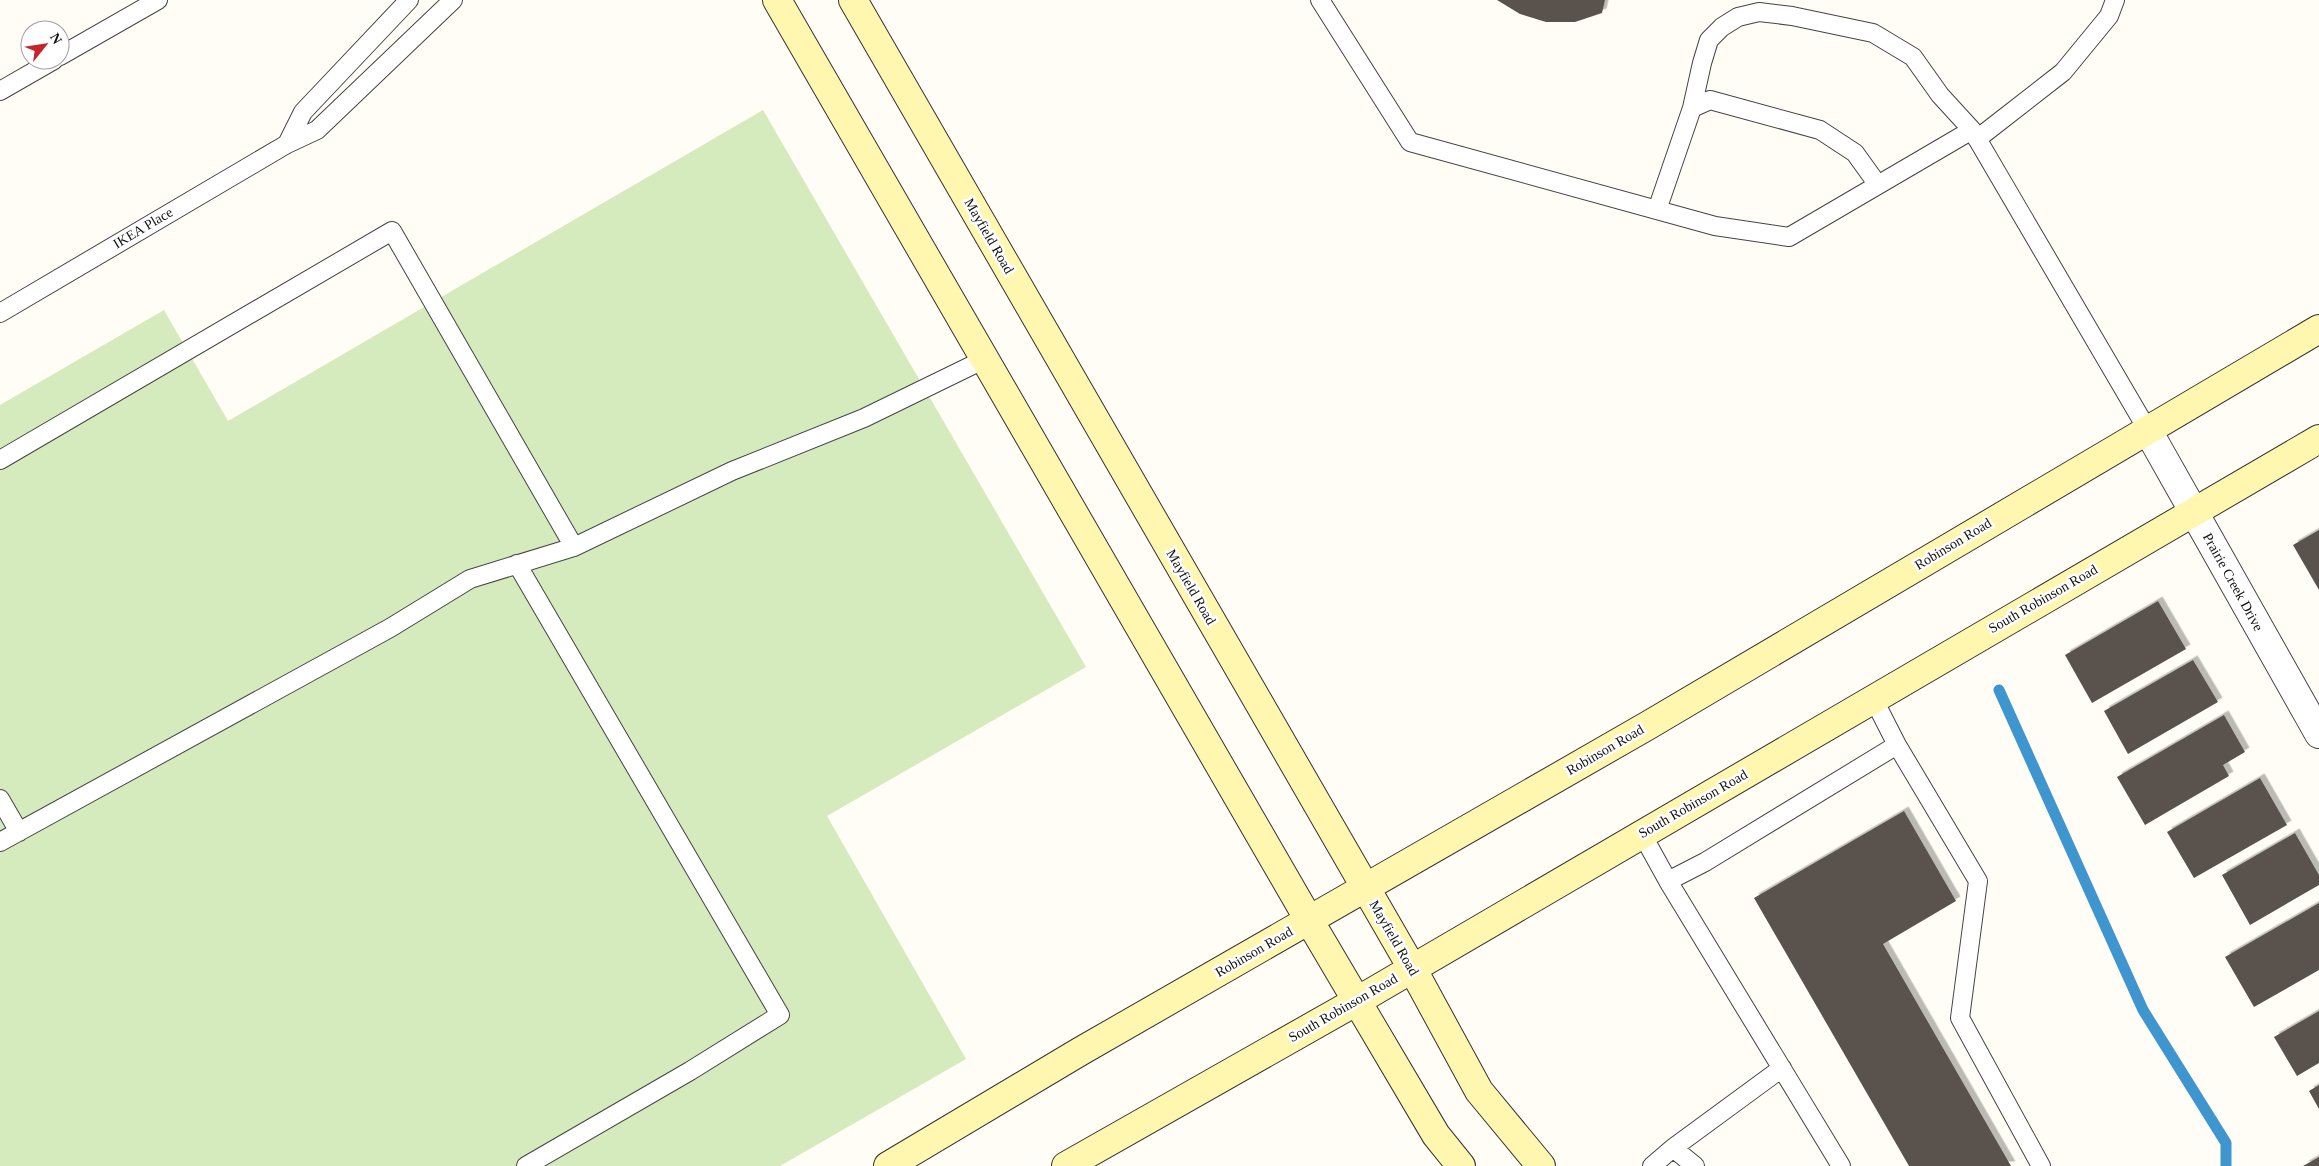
<svg xmlns="http://www.w3.org/2000/svg" width="2319" height="1166" font-family="Georgia,serif">
<defs>
<filter id="shadow"><feDropShadow dx="4.5" dy="-4.5" stdDeviation="0" flood-color="#0004"/></filter>
</defs>
<rect width="100%" height="100%" fill="#fffdf5"/>
<path fill="#d5ebbd" d="M763 110 1086 667 827 816 966 1059 780 1166H0V405L164 310 228 421Z"/>
<g fill="none" stroke-linecap="round" stroke-linejoin="round">
<path stroke="#3f96cf" stroke-width="11" d="M1999 690 2143 1010 2226 1143V1166"/>
</g>
<path fill="#5a524d" filter="url(#shadow)" d="M1497 0H1605L1602 13 1575 22H1546L1520 14Z
M2319 530V590L2293 545Z
M2158 601 2186 649 2092 703 2065 655Z
M2193 660 2218 702 2128 754 2104 711Z
M2224 715 2245 752 2223 765 2229 776 2145 825 2117 777Z
M2260 778 2287 825 2194 878 2167 832Z
M1904 811 1956 901 1883 944 2011 1166H1909L1754 898Z
M2295 833 2319 875V885L2250 925 2222 875Z
M2319 903V970L2254 1007 2225 957Z
M2319 1011V1063L2297 1076 2274 1037Z
M2319 1085V1109L2309 1091Z
M2319 1157V1166H2303Z"/>
<g fill="none" stroke-linecap="round" stroke-linejoin="round">
<g stroke="#444" stroke-width="20">
<path id="lane" d="M1320 0 1410 142 1715 226 1789 237 1972 130 2147 429
M60 56 158 0
M0 91 54 60
M1692 108 1702 63 1709 40 1722 27 1738 17 1759 12 1792 16 1873 33 1913 57 1940 95 1972 130
M1977 139 2063 72 2109 16 2115 0
M287 144 303 112 409 0
M1657 210 1692 108 1710 100 1820 130 1855 153 1878 185
M0 313 287 144 317 130 453 0
M0 460 392 231 574 547
M517 564 780 1015 690 1071 526 1166
M1897 745 1978 881 1960 1018 2041 1166
M0 799 19 832
M1642 834 1668 881 1705 862 1897 745 1873 698
M0 842 390 628 470 579 574 547 732 471 864 418 985 359
M1668 881 1841 1166
M1673 1148 1782 1068
M1652 1166 1673 1148 1695 1166"/>
</g>
<g stroke="#444" stroke-width="30">
<path id="street" d="M2147 429 2319 734"/>
</g>
<g stroke="#333" stroke-width="30">
<path id="secondary" d="M777 0 1309 920 1436 1135 1461 1166
M853 0 1412 968 1479 1091 1541 1166
M888 1166 1081 1051 1647 726 2319 329
M1066 1166 1357 1001 2319 439"/>
</g>
<use href="#lane" stroke="#fff" stroke-width="18"/>
<use href="#street" stroke="#fff" stroke-width="28"/>
<use href="#secondary" stroke="#fff6b0" stroke-width="28"/>
</g>
<g text-anchor="middle" dominant-baseline="central" stroke-width="5" stroke-linejoin="round" paint-order="stroke">
<g font-size="14" fill="#111" stroke="#fff">
<text transform="translate(143 228) rotate(-31)">IKEA Place</text>
<text transform="translate(989 236) rotate(60)">Mayfield Road</text>
<text transform="translate(1953 544) rotate(-31)">Robinson Road</text>
<text transform="translate(2233 582) rotate(61)">Prairie Creek Drive</text>
<text transform="translate(1191 587) rotate(60)">Mayfield Road</text>
<text transform="translate(2043 599) rotate(-30)">South Robinson Road</text>
<text transform="translate(1605 750) rotate(-30)">Robinson Road</text>
<text transform="translate(1693 804) rotate(-30)">South Robinson Road</text>
<text transform="translate(1394 938) rotate(60)">Mayfield Road</text>
<text transform="translate(1254 952) rotate(-30)">Robinson Road</text>
<text transform="translate(1343 1008) rotate(-30)">South Robinson Road</text>
</g>
</g>
<g transform="translate(45 45) rotate(60)"><circle r="24" fill="#ffffff" stroke="#a0a0a0"/>
<path d="M0-4L9 19L0 12L-9 19Z" fill="#c4262e"/>
<text y="-8" font-size="14" font-weight="bold" text-anchor="middle" fill="#111111">N</text>
</g>
</svg>
